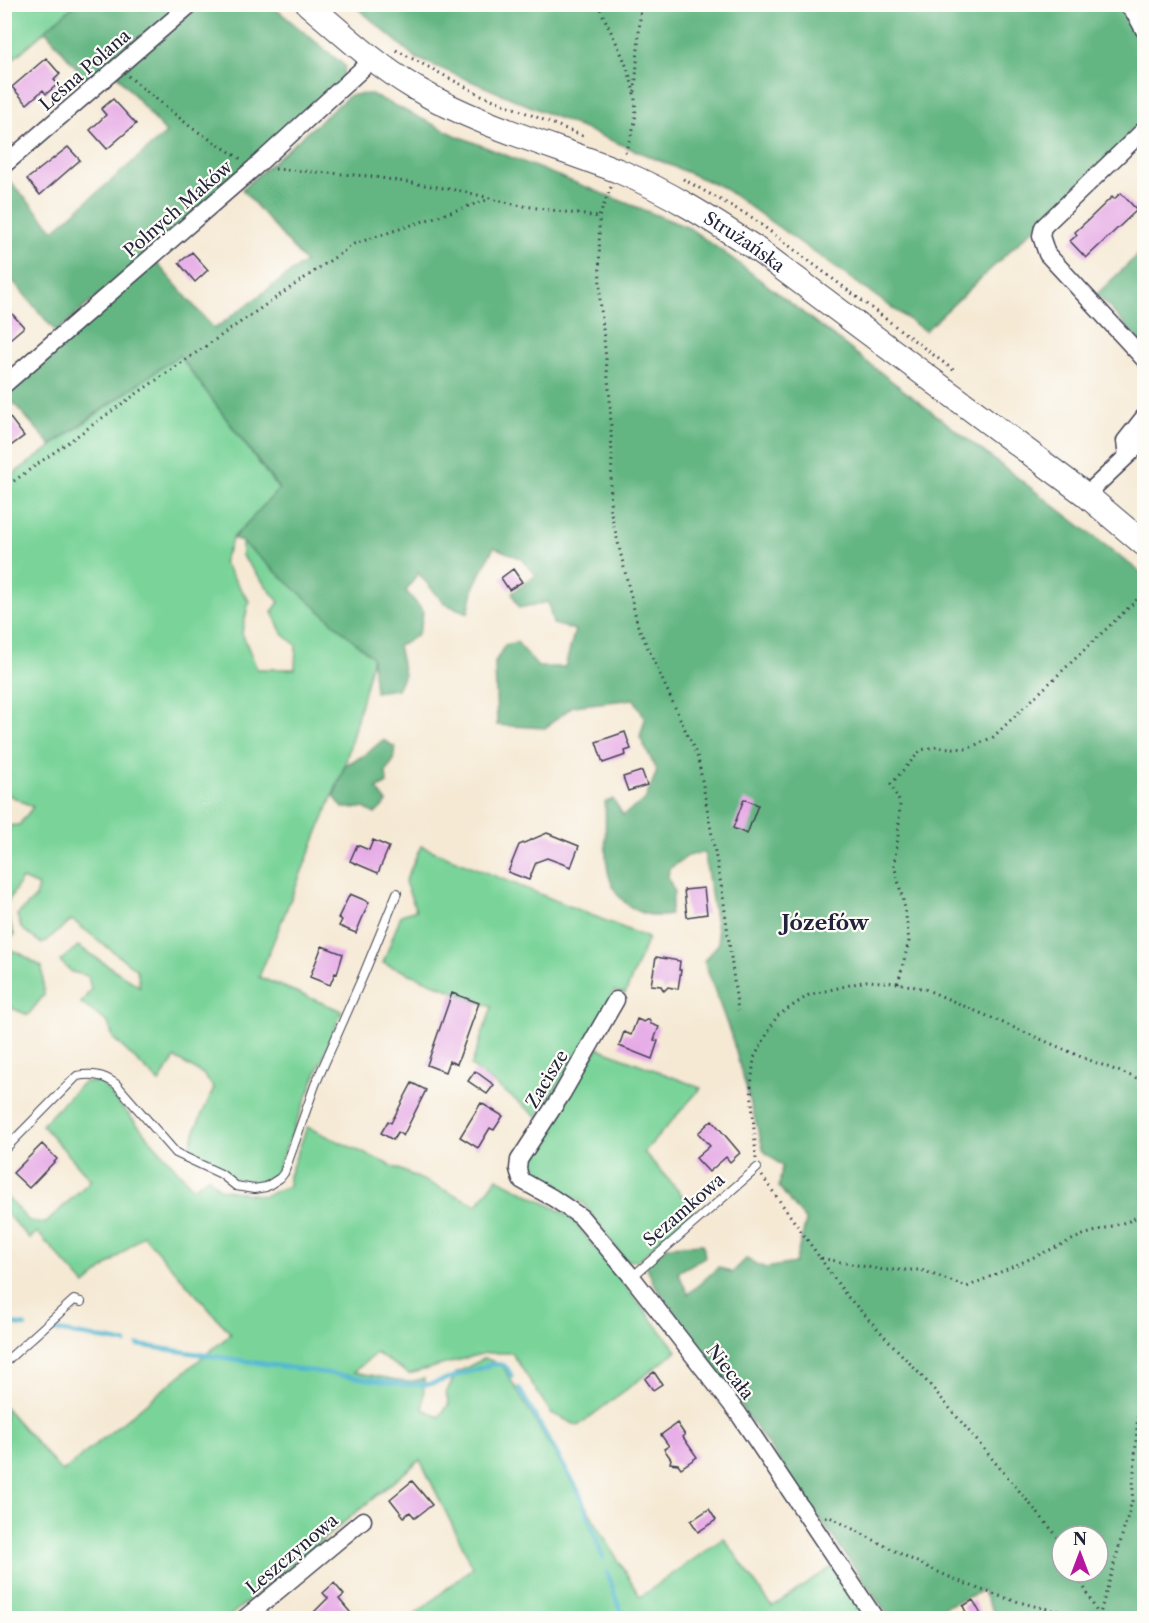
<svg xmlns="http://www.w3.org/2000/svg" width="1149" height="1623" font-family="'Libre Caslon Text',serif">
<rect width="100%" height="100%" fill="#fdfcf7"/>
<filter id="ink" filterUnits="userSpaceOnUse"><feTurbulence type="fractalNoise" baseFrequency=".0167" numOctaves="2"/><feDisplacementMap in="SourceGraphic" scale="12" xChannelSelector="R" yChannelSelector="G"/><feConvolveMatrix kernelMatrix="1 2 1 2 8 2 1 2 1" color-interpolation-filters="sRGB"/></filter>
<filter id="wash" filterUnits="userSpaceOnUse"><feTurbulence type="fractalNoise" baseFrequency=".008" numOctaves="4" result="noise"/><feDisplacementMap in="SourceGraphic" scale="24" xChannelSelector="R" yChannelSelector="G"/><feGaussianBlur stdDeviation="1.35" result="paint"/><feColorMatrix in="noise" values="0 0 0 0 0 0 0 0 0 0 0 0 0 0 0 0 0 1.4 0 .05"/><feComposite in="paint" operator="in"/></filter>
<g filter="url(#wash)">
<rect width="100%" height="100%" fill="#f5e9d4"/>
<path fill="#7ad49a" stroke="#4e7b6a" stroke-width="1.5" d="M5 5H75L5 66Z
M179 355 279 490 233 538 223 562 249 601 242 633 257 669H295L296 645 282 633 272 612 279 602 242 556V542L373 657 345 765 259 977 342 1011 275 1175 256 1183 235 1179 209 1160 188 1152 197 1125 214 1088 203 1074 175 1058 159 1082 113 1038 108 1023 81 1003 91 989 88 976 72 972 60 961 78 946 140 987 137 970 72 920 42 944 21 928 17 915 35 898 38 886 22 879 6 905 5 904V826L19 825 33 807 5 793V480Z
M421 846 648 938 625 994 614 991 609 1005 538 1117 471 1066 492 1007 383 963 401 915 416 910 405 882Z
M4 949 18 952 42 967 44 995 28 1015 5 1005Z
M598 1048 701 1088 644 1152 695 1210 637 1261 625 1260 583 1203 526 1172 524 1161Z
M83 1082H100L193 1188 208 1177 220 1189 264 1196 289 1186V1176L307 1127 477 1205 497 1178 570 1216 677 1351 578 1426 551 1413 512 1353H485L409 1374 376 1353 354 1372 408 1382 424 1379 423 1409 439 1417 449 1404 446 1393 456 1373 485 1358 502 1365 640 1597 724 1538 772 1607 832 1567 866 1618H411L473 1567 420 1460 227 1618H5V1407L62 1472 231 1334 143 1235 85 1285 37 1232 30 1239 5 1212 4 1194 29 1221 46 1223 91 1180 42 1125Z"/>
<path fill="#63b682" stroke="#426c5e" stroke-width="1.5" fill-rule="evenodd" d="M75 5V4L178 5 88 82 45 30Z
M199 5H271L345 66 341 85 56 332 7 274 5 275 4 175 54 230 166 133 117 75Z
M354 5H1122L1127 21 1144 44V117L1130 131 1121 146 925 331 722 187 416 58Z
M371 94 455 135 689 228 733 259 1144 575V1618H997L982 1591 919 1618H890L654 1284 645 1263 668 1246 703 1244 705 1257 678 1272 688 1294 719 1267 732 1273 746 1259 765 1268 795 1263 806 1221 779 1187 782 1166 764 1151 732 1038 704 961 719 943 704 852 688 856 669 869 668 877 674 891 670 915C657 918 646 915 634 909 596 887 608 839 605 802L613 799 623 815 645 800 657 771 640 737 645 719 634 699 573 706 545 728 497 725 495 662 505 645 517 642 538 667H565L575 630 553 624 548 602 519 608 512 593 536 575 520 558 494 547 474 586 468 613 445 604 418 573 406 591 423 611C421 633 420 637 398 645L404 675 397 689 375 692 372 657 242 542 233 538 279 489 179 355 51 445 8 397 9 388 156 262 214 329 305 262 242 189 350 95ZM1062 1536H1098V1572H1062Z
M1144 249V346L1097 294Z
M383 740 395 747 393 761 386 772 387 783 377 789 387 802 375 814 364 808H343L334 796 345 765 365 755Z
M4 904 14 935 6 943H4Z"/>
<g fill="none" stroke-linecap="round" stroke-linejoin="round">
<path stroke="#53b8d1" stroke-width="4.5" d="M4 1323 25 1326
M52 1330 126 1343
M138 1345 407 1385 431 1384 493 1364C505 1364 507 1366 512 1377
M519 1388 579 1492 603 1558
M607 1572 623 1618"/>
</g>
<g id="blocks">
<path fill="#e6aae6" d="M46 58 60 74 54 80 58 84 46 94 43 90 27 104 12 87Z
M113 99 136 124 107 149 90 130 106 115 101 109Z
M68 147 80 160 40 195 27 179Z
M1121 193 1137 210 1086 258 1070 241 1077 235 1075 232 1087 221 1112 197 1114 199Z
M192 252 208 270 195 282 179 263Z
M4 305 24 327 4 344Z
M4 410 24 436 4 451Z
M513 569 522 582 509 590 501 578Z
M625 732 631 749 625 751 626 755 603 763 596 742Z
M642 771 647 785 628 791 623 777Z
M744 799 758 805 747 834 733 828Z
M547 833 579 846 571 867 547 858 536 862 529 880 508 872 519 845Z
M373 840 389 847 378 873 350 861 357 845 369 850Z
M704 888 707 914 687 917 684 890Z
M350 894 369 902 356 933 339 926 342 920 338 918Z
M322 946 343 954 337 974 335 973 330 985 310 977Z
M656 957 680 961 679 970H681L678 989 668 987 664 991 661 986 651 985Z
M452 993 479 1003 457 1064 449 1061 445 1072 427 1065Z
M637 1019 644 1022 649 1019 651 1024 659 1027 654 1040 658 1041 652 1059 619 1046 624 1032 631 1035Z
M475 1071 494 1085 487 1094 468 1081Z
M412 1083 426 1090 403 1136 398 1132 393 1140 381 1133 388 1121 391 1123Z
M481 1103 503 1116 494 1130 490 1128 478 1148 460 1137Z
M712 1120 740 1153 730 1162 726 1157 709 1172 696 1158 710 1146 698 1133Z
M42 1144 57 1159 29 1188 13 1173Z
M654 1372 662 1384 653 1390 645 1379Z
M677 1423 685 1435 683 1437 697 1457 681 1468 678 1464 670 1463 671 1459 664 1449 669 1446 661 1435Z
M412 1481 432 1505 415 1518 410 1512 404 1517 390 1499Z
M709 1509 716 1520 698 1532 691 1521Z
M334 1583 344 1595 339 1599 355 1618H319L314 1612 328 1598 323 1593Z
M973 1600 983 1618H969L963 1606Z"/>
</g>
</g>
<g filter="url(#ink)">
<use href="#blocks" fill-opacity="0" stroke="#424052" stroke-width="1.5"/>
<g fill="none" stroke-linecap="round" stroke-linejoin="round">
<g stroke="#424052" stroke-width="10">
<path id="lane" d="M4 1150 77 1076C92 1073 103 1075 116 1084L176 1153 221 1174 236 1186 254 1189 266 1187 280 1178 284 1173 315 1085 363 976 397 893
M632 1277 757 1168
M4 1363 74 1300 81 1302"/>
</g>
<g stroke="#424052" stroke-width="19">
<path id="street" d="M1127 4 1137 17
M1144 11 1137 17 1144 30
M1144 130 1043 227 1041 236 1047 254 1144 359
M4 165 191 4
M4 385 254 168 373 59
M1127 456 1125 441 1144 417
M1086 495 1144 440
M616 1000 562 1094 519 1160 518 1169 521 1180 553 1198 581 1217 632 1277 738 1413 875 1618
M245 1618 363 1520"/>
</g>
<g stroke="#424052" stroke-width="26">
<g id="secondary">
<path id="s1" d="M308 4C342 33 376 65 415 88 479 126 552 145 621 172 669 192 712 220 755 248L1086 495 1144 544"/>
</g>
</g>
<path stroke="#424052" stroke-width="3" stroke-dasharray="1.5 4.5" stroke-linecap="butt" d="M598 4C614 41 640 80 635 121 633 132 628 143 625 153
M396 50 479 94 586 137
M128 76 192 128 241 159
M635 92 641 4
M275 169 368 176 462 191 517 205 599 217
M683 179 751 217 956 372
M611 187 599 217 600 299 610 399 612 458 610 509 638 626 698 758 723 896 738 1011
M4 488 126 401 354 244 490 199
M898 983 909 941 905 908 894 865 898 837 900 803 891 784 921 750 935 747 967 749 993 737 1144 593
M756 1159 751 1087 754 1058 777 1016 809 995 866 981 898 983 925 989 1084 1058 1144 1081
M762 1176 820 1258 883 1270H921L967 1287 1083 1235 1129 1221 1144 1213
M820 1258 846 1295 931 1386 1057 1536 1062 1546
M825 1517H830C892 1549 954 1585 1023 1603 1047 1610 1074 1613 1099 1617
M1076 1572 1099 1616
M1099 1617 1132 1501 1144 1323"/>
<use href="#lane" stroke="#fff" stroke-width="8"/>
<use href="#street" stroke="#fff" stroke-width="16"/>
<use href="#secondary" stroke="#fff" stroke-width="24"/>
</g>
</g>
<g text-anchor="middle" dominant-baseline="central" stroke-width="4.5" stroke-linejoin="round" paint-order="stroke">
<g font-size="18" fill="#22223b" stroke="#fdfcf7">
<text transform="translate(85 70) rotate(-41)">Leśna Polana</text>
<text transform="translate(178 209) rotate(-41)">Polnych Maków</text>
<text stroke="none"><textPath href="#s1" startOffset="501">Strużańska</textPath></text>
<text transform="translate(547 1079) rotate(-59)">Zacisze</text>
<text transform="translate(684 1210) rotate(-41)">Sezamkowa</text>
<text transform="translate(730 1372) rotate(52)">Niecała</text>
<text transform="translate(292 1554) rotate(-40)">Leszczynowa</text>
</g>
<g font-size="21" font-weight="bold" fill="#22223b" stroke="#fdfcf7">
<text x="825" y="922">Józefów</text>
</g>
</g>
<rect width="1149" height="1623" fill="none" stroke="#fdfcf7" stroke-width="24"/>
<g transform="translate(1080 1554)"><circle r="28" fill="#fdfcf7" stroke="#a5a5ac" stroke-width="1.5"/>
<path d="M0-4.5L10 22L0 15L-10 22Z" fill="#b5179e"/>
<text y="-9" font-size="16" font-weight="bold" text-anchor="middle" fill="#22223b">N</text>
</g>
</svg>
